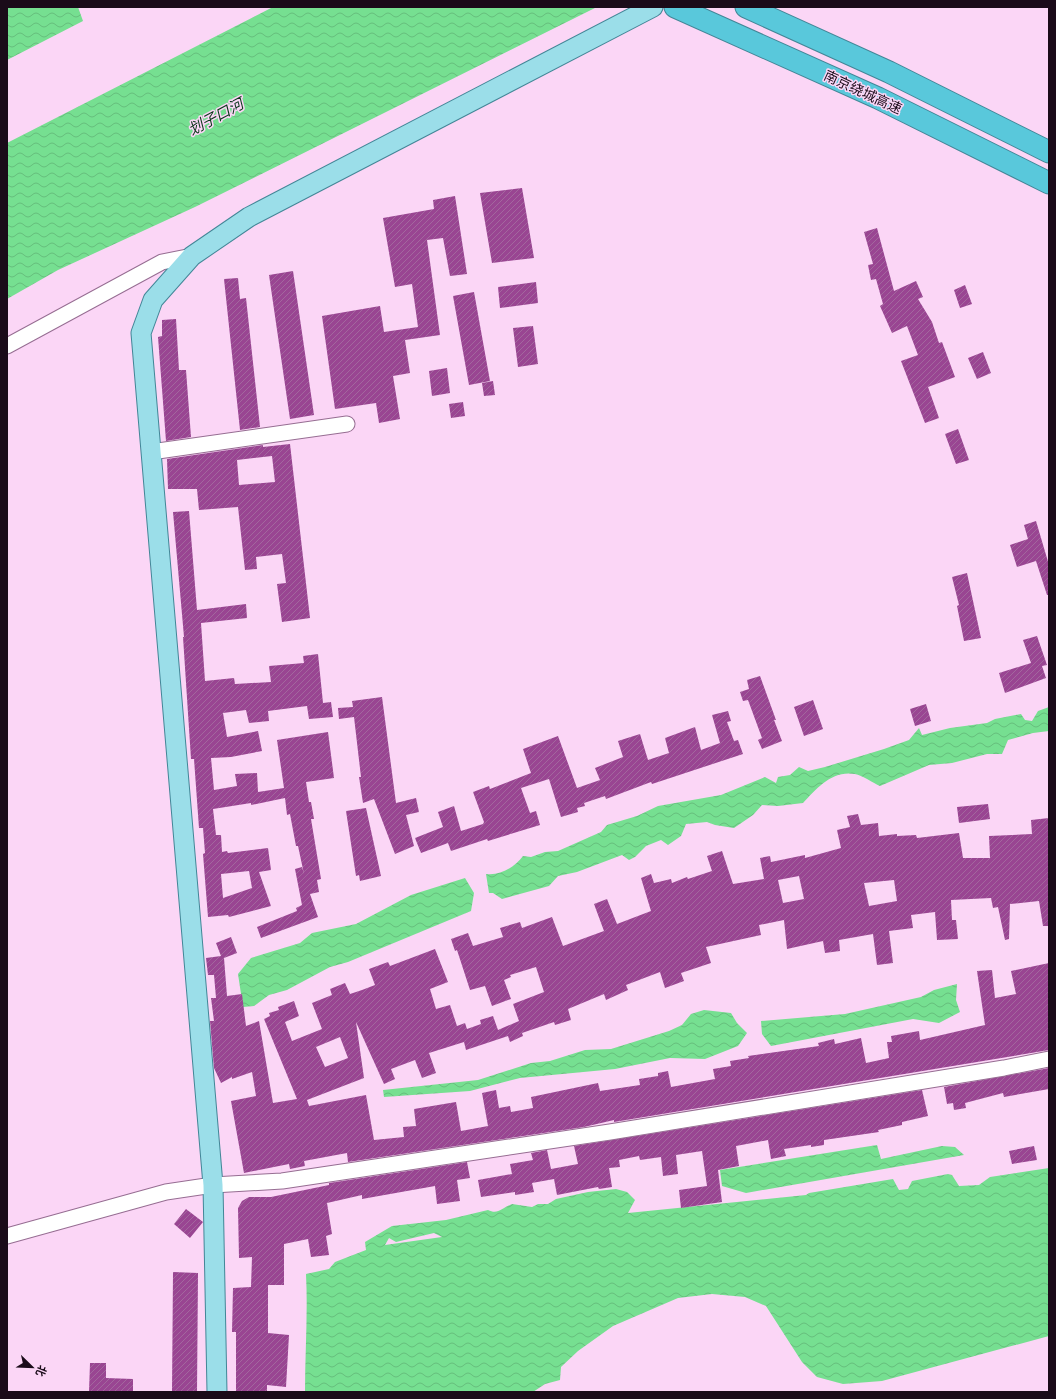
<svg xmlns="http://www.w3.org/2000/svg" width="1056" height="1399" font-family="Roboto,'Noto Sans SC',sans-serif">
<defs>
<pattern id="water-waves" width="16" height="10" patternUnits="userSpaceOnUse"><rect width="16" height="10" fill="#76df91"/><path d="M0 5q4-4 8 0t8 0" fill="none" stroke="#66be7c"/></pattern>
<pattern id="building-hatch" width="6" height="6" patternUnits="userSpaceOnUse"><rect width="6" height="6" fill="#994592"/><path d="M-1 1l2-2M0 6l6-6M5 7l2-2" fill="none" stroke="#a3679e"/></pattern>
</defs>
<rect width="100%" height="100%" fill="#fbd6f6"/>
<path fill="url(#water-waves)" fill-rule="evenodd" d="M7 7H78L83 21 7 60Z
M273 7H597L195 207 58 270 7 299V143Z
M1049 707V731L1033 733 1008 740 1002 754H987L952 763 929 765 880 786C873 783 862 775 855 774 832 770 817 788 803 803L778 806 762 805 753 815 734 828 715 825 707 822 686 824 681 836 668 845 661 840 646 846 635 857 629 860 622 855 577 872 558 876 549 886 502 899 493 893H489L486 874C500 876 515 867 523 856L531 857 545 852 558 851 601 832 607 825 637 816 658 806 721 795 765 777 776 783 778 777 790 775 799 767 808 771 825 767 884 749 909 740 919 728 922 735 950 728 987 723 995 719 1021 714 1025 720 1032 721 1038 711Z
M465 878 474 893 471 911 348 962 330 967 287 990 269 995 254 1006 243 1007 238 974 251 958 300 943 312 933 356 924 411 895Z
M957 984 956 1000 960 1012 939 1023 913 1019 771 1046 762 1034 761 1021 845 1014 921 997 934 990Z
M704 1010 731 1013 737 1023 747 1033 738 1046 705 1059 670 1058 615 1069 520 1078 470 1091 384 1097 383 1090 478 1080 531 1063 550 1061 585 1050 611 1049 669 1031 682 1025 691 1014Z
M877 1145 881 1159 942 1146 955 1147 964 1155 746 1193 722 1186 720 1170Z
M1049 1168V1336L882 1381 843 1384 817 1377 802 1362 766 1306 745 1297 712 1294 678 1298 613 1326 578 1351 561 1367 560 1380 545 1384 533 1392H305C305 1353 308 1314 306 1274L329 1269 335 1262 366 1250 365 1242 392 1226 446 1220 488 1210C498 1215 502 1208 512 1204L532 1207 538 1204H548L556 1199 588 1192 616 1189 627 1192 635 1200 628 1213 806 1195 809 1193 893 1179 899 1190 908 1189 912 1181 948 1174 952 1175 959 1186 979 1185 990 1177ZM434 1233 442 1237 385 1245 389 1238 396 1242Z"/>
<path fill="url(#building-hatch)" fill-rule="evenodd" d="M522 188 534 258 492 263 480 193Z
M455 196 467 274 450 276 443 238 427 240 440 335 405 340 410 373 393 376 400 419 379 423 376 403 335 409 322 316 380 306 384 332 418 327 412 284 395 287 383 218 434 209 433 200Z
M877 228 894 291 916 281 923 297 918 299 932 322 939 343 942 342 955 377 928 387 939 418 925 423 901 361 918 355 907 326 892 333 880 306 883 304 876 279 871 280 868 265 873 264 864 232Z
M293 271 314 415 290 419 269 275Z
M238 278 240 299 246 298 260 427 240 430 224 279Z
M536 282 538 303 500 308 498 287Z
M965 285 972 304 960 308 954 290Z
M474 292 490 381 469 385 453 296Z
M176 319 179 370H186L191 437 166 441 158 337 162 336V320Z
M533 326 538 364 518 367 513 328Z
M983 352 991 373 977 379 968 358Z
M447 368 450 393 432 396 429 371Z
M493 381 495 395 484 396 482 383Z
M463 402 465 416 451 418 449 404Z
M958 429 969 460 956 464 945 434Z
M290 444 310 618 282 622 277 584 286 583 282 554 256 557 257 569 245 570 238 507 199 510 197 489H168L167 459 263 445V447ZM272 456 275 482 239 485 237 460Z
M189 511 197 610 246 604 247 618 201 623 205 681 234 678 235 684 271 682 269 666 304 663 303 656 318 654 323 703 331 702 333 717 309 719 307 706 268 711 269 721 249 723 246 710 223 713 227 737 258 731 262 751 231 757 211 758 214 790 237 786 235 774 257 773 258 792 284 788 277 740 328 732 334 778 306 782 309 802H311L314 819H311L321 879 317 880 319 892 310 894 318 917 261 938 257 927 297 911 296 908 302 905 295 869 302 867 304 874 298 846H296L290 814 287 815 285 798 251 805V803L213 809 216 835H221L222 852 227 851 228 853 268 848 271 870 259 872 271 906 229 917 228 915 208 917 203 854 205 853 203 828H199L194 759H191L183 637H184L173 512ZM249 871 252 888 223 898 221 874Z
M1036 521 1049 565V595H1047L1036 561 1017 567 1010 545 1028 539 1024 525Z
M967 573 981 638 964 641 957 606 959 605 952 577Z
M1037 636 1047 665 1042 666 1046 678 1005 693 999 673 1031 663 1023 640Z
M760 676 776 720H774L782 741 762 749 758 740 762 738 748 700 743 701 740 692 749 689 747 680Z
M382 697 396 803 416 798 419 812 406 815 414 846 395 854 374 799 363 803 359 777H361L354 717 339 719 338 708 353 707 352 701Z
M813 700 823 729 804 736 794 707Z
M926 704 931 721 915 726 910 709Z
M728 711 731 721 727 722 734 741 738 740 743 754 652 784 651 782 606 799 605 796 584 803 585 806 577 808 578 812 561 817 549 779 521 788 530 813 536 811 540 825 488 841 487 839 451 851 448 843 421 853 415 838 443 827 438 812 454 806 461 831 483 824 484 822 473 792 489 786 490 789 531 773 523 749 558 736 577 788 600 780 595 768 623 757 618 741 640 734 648 760 669 753 665 738 695 727 701 750 720 743 712 715Z
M988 804 990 819 959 823 957 807Z
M366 808 381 876 360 881 359 875 356 876 346 811Z
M858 814 861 825 878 823 879 836 897 834V836L916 835 917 838 959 833 963 858H990L989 836 1032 834 1031 820 1049 818V926H1043L1039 901 1010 904 1009 939 1005 940 998 907 993 908 991 898 951 900 952 920H956L958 939 937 940 935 912 911 915 913 928 889 931 893 963 877 965 873 934 839 940 840 951 825 953 823 941 787 949 784 920 759 925 761 935 706 947 711 963 681 973 684 981 665 988 660 972 626 985 628 990 606 1000 604 994 568 1009 571 1020 555 1025 554 1022 522 1033 523 1036 510 1042 508 1036 466 1050 464 1042 429 1053 436 1073 422 1078 415 1060 391 1069 395 1079 384 1084 356 1022 364 1078 307 1100 309 1106 366 1095 374 1140 404 1137 403 1127 416 1126 414 1109 456 1102 461 1131 488 1126 482 1093 496 1090 499 1108 510 1106 511 1112 533 1108 531 1097 598 1083 600 1091 640 1085 639 1079 658 1076V1073L668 1071 671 1087 715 1079 713 1069 731 1066 730 1061 749 1058 748 1056 819 1046 818 1043 834 1039 835 1044 861 1038 866 1063 889 1058 887 1042H892L891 1036 919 1031 920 1040 985 1025 977 971 992 970 995 998 1016 994 1011 971 1049 963V1050L614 1122V1120L584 1127 348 1162 347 1153 304 1161 305 1166 290 1169 289 1164 244 1173 231 1101 256 1096 252 1072 232 1079V1077L221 1083 214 1068 210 1021H214L211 998H216L214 975H208L206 958 221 956 216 943 231 937 237 953 224 958 227 996 242 994 246 1026 259 1021 273 1103 297 1099 264 1019 270 1016 269 1013 279 1010 278 1007 294 1001 299 1016 285 1022 292 1041 322 1029 312 1003 332 995 330 989 345 983 350 994 362 990 375 985 369 969 388 962 390 966 435 949 448 982 430 989 436 1009 450 1005 457 1026 465 1023 467 1029 481 1024 480 1020 493 1016 498 1030 519 1021 513 1004 544 992 536 967 510 975 511 977 504 980 511 999 492 1006 485 986 470 990 457 950 455 951 451 939 468 933 473 946 503 937 500 928 520 922 522 928 552 917 563 946 604 931 594 904 607 899 617 924 651 911 641 878 651 874 654 883 671 879 672 883 687 877 688 879 712 871 707 856 722 851 733 884 764 879 760 858 770 856 771 862 805 855V858L841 848 837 830 850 827 847 816ZM799 876 804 899 783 903 778 880ZM894 880 897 901 869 906 864 883ZM340 1037 348 1058 325 1067 316 1047Z
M1049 1068V1089L1004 1097 1003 1093 965 1103 966 1108 954 1110 953 1103 947 1104 944 1087Z
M922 1090 928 1116 902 1122V1125L878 1130 879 1132 824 1140V1145L811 1147V1145L784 1149 786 1156 771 1159 768 1140 736 1146 739 1166 718 1170 722 1202 681 1208 679 1190 707 1186 702 1151 676 1155 678 1174 663 1176 661 1157 640 1160 639 1156 619 1160 620 1167 609 1168 612 1187 599 1189 598 1187 557 1195 554 1179 532 1183 534 1192 515 1195V1192L481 1197 478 1180 512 1174 510 1164 533 1160 531 1153 547 1150 551 1169 578 1164 574 1146Z
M1034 1146 1037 1160 1012 1164 1009 1151Z
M467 1162 470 1178 457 1180 460 1201 437 1204 435 1186 362 1199V1195L327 1203 332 1234 326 1236 329 1255 311 1257 308 1239 284 1244V1285H268V1333L289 1335 286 1387 267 1385V1392H236V1332H232L233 1288 251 1287 252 1257 239 1258 238 1208 242 1201 249 1197H271L329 1185V1183Z
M186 1209 203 1222 190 1238 174 1224Z
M173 1272 198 1273 197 1392H172Z
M90 1363H106V1378L133 1379V1392H89Z"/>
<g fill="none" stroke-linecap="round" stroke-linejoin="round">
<g stroke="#966d92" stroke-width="17">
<path id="minor" d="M7 346 162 262 192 256
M151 452 347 424
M7 1236 166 1192 213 1185 282 1181 610 1132 1004 1068 1049 1059"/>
</g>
<g stroke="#438697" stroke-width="21">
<path id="major" d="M217 1392 213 1185 141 333 153 300 192 256 249 217 653 7"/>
</g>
<g stroke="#438697" stroke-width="23">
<path id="highway" d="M675 7 878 98 1049 183
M746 7 889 72 1049 152"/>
</g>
<use href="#minor" stroke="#fff" stroke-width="15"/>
<use href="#major" stroke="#9bdee9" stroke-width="19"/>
<use href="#highway" stroke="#59c8db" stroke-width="21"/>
</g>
<g text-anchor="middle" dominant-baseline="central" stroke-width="3" stroke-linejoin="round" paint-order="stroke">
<g font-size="14" fill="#1a0b19" stroke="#fbd6f6">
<text transform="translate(863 92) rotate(25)">南京绕城高速</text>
</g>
<g font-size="15" font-style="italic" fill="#0b381a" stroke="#fbd6f6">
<text transform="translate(216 117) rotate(-28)">划子口河</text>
</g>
</g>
<rect width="1056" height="1399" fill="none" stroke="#1a0b19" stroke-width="16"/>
<g transform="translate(32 1367) rotate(113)" stroke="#fbd6f6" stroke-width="3" paint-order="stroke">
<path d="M0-3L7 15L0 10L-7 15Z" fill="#1a0b19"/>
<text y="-6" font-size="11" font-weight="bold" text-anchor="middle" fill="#1a0b19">北</text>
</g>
</svg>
